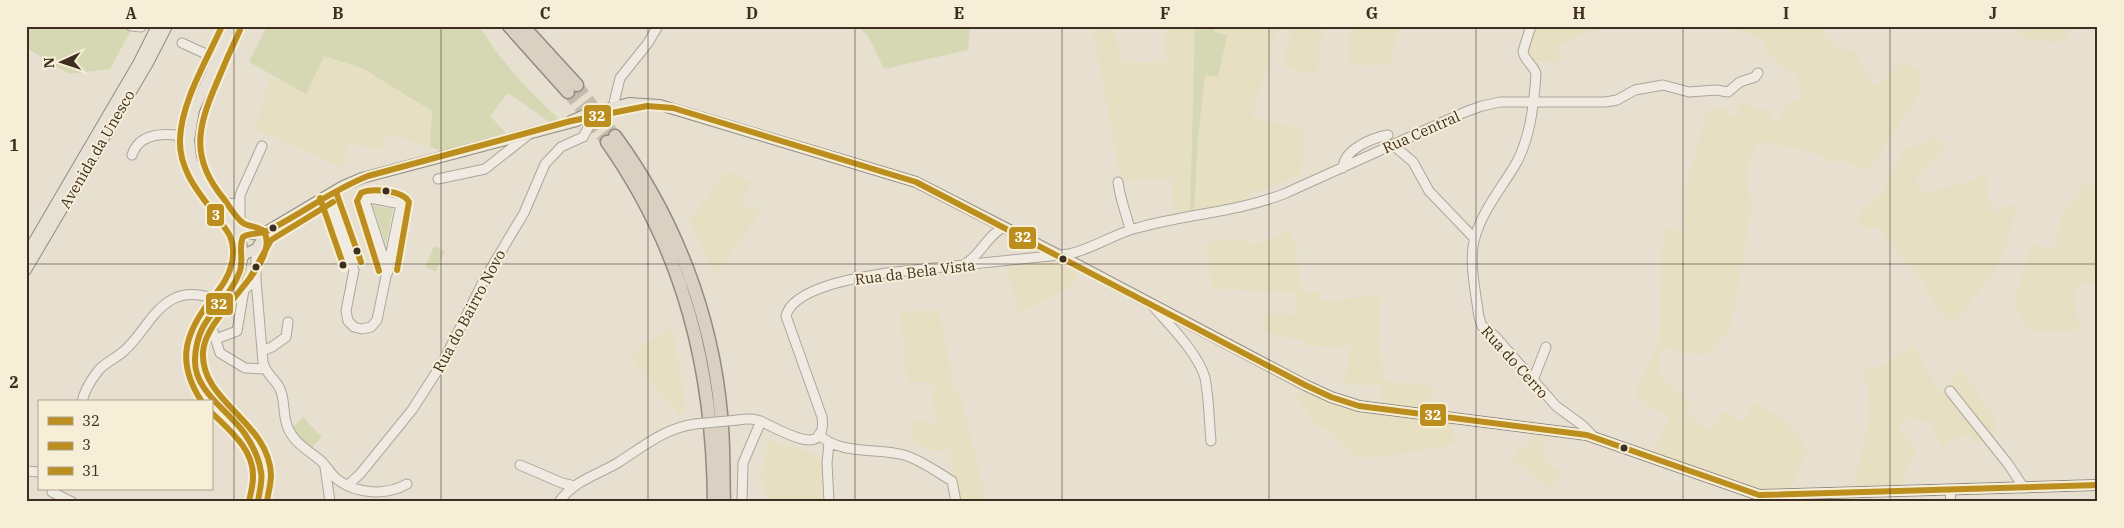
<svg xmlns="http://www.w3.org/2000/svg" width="2124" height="528" font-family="'IBM Plex Serif',serif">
<rect width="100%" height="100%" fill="#e7e0d1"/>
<path fill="#e6dfc2" d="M1092 26H1114L1122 62H1166V26H1195L1190 213 1174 217 1171 178 1121 181Z
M1216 26H1279L1252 117 1306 130 1300 176 1248 194 1246 203 1194 212 1198 137 1205 75 1218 77 1227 35 1214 32Z
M1294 26H1324L1316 75 1281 66Z
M1350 26H1400L1389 65H1349Z
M1533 26H1637H1616L1590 32 1558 46 1561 62 1529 60 1527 43Z
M1728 26H1819L1839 47 1860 53 1858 64 1871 77 1870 83 1878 85 1903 60 1921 71 1918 96 1871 167 1862 170 1838 157 1833 164 1815 153 1758 141 1746 171 1751 206 1743 264 1730 328 1710 353 1695 355 1661 346 1660 367 1657 372 1693 406 1685 414 1712 430 1724 410 1742 421 1754 401 1783 420 1804 443 1807 456 1788 493H1763L1654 453 1669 418 1634 396 1659 342 1663 228 1684 231 1687 182 1707 111 1727 108 1731 117 1741 113 1736 102 1773 112 1770 118 1776 121 1789 101 1801 99 1797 76 1763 51 1765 41Z
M2020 26H2068L2066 40 2052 43 2045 40 2037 41 2017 37Z
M324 55 362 68 432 111 430 147 386 133 385 150 347 144 344 168 255 129 270 76 306 94Z
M1932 136 1942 142 1944 152 1916 179 1922 193 1966 182 1985 172 1989 201 1995 212 2015 203 2014 218 2007 243 1994 273 1952 326 1926 293 1924 284 1877 228 1866 229 1858 226V221L1859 212 1881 193 1901 153 1906 147 1927 143Z
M727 170 753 182 740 205 762 210 715 276 689 220Z
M2085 182 2098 188V283L2081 285 2075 293 2074 301 2080 329 2057 333 2034 331 2027 327 2017 310 2015 300 2025 265 2032 244 2054 250 2062 213 2067 204 2079 196V188Z
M1292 229 1302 292 1320 291 1321 301 1381 295 1379 346 1385 381 1434 387 1430 412 1382 407 1381 386 1345 383 1349 347 1302 346 1303 341 1261 331 1265 313 1297 315 1296 293 1212 289 1205 242 1240 239 1248 244 1263 242Z
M1040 259V263L1044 262V260L1060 264 1079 274 1074 284 1019 314 1005 263Z
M939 310 954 387 958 386 987 502H958L949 451 927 450 913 444 911 419 937 424 931 392 935 391 933 381 907 383 900 311Z
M672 328 687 411 680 416 629 357 648 342Z
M1913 346 1941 393 1962 368 1985 404 1995 416V438L1975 445 1970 435 1953 439 1942 449 1932 423 1904 417 1899 426 1917 450 1904 476 1903 487 1855 491V480L1870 416 1868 390 1863 373 1864 368 1870 366 1879 368Z
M1305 391 1324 399 1373 413 1452 422 1455 444 1384 457H1353L1327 430 1319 427 1295 396Z
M1533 432 1545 433 1544 460 1561 471 1551 490 1512 459 1519 446 1528 450Z
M769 440 818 455 825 465 827 502H768L761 477Z"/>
<path fill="#d6d7b3" d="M26 26H109L131 30 110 69 70 74 26 48Z
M267 26H479C501 61 527 90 558 118L551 123 508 93 490 116 508 135 444 152 430 147 432 111 362 68 324 56 306 94 249 62Z
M858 26H970L968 50 884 69 868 36Z
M1195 26H1216L1214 32 1227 35 1218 77 1205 75 1198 137 1194 212 1190 213Z
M373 200 372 205 393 209 386 245 374 210 368 206V201Z
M434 246 445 251 436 272 425 267Z
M303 417 322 437 310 449 291 429Z"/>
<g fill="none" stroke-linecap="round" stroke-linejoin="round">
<path stroke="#c5bcae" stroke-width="12" stroke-dasharray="12 6" stroke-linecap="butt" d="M577 85 615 136
M568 92 607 142"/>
<g stroke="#ada599" stroke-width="11">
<path id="minor" d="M131 26 141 27
M1531 26 1523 51C1524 61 1534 65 1536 74 1534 104 1530 141 1514 167 1499 191 1481 213 1474 241 1469 262 1476 295 1479 317L1482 326 1495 336 1556 406 1582 425 1593 436
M182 43 217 59
M613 107 620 78 648 43 658 26
M1393 145 1413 162 1429 191 1474 238
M132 155C138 136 157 133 176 135L179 138 185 158 194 170
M202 164C205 174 217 198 227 203 230 204 236 203 240 203
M1343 168C1344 149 1372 138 1388 135
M438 179 485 169 532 132
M1118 182C1120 199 1126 213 1130 229
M328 195 354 270 346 311 348 321 354 327 362 329 371 327 377 320 401 204 370 198 366 200V204L388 272
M240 232V195L262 146
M256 249V280L263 362C265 373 274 378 279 387 286 399 282 415 288 428 294 443 308 450 320 460 327 466 331 475 338 480 357 494 386 496 407 484
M965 264C981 255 987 235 1004 227
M228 293H240L256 280
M1153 306C1170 326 1198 353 1205 378 1209 398 1209 420 1211 441
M206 319 212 328 220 353 245 368 265 369
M216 339 237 331 244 290
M262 351 272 347 286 337 288 322
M1533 380 1546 347
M1950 391 2008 464 2024 488
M82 402C84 391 91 380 98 371 105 362 117 358 125 350 142 335 152 310 173 299 188 291 206 295 221 301
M738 420C744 419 751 418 757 420 774 425 828 464 822 417L786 316C793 287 861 277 886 273L1069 254C1093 249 1113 234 1137 228 1186 214 1239 212 1286 193L1465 112 1482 106 1500 102H1606L1617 100 1635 90 1663 85 1689 92 1716 90 1728 92 1740 82 1755 77 1758 73
M819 434C837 455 878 448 904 455 921 460 937 472 952 481L956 502
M520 465 562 483 575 486
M325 467 330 502
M26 471 39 472
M348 485 360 474 412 410 443 362 484 280 524 213 545 164 561 147 583 137 594 117
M1950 490 1951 502
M52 492 72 502
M1776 496 1794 502
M559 502C574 480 598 475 619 462 644 446 665 428 695 424
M742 502 743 463 761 421
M829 502 827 463 829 443"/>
</g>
<g stroke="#928b80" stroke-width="12">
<path id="major" d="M232 26 194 110 189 140 191 158 199 178 238 232C260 290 189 309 194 364 200 419 281 425 258 502
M571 121 582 116 629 103 660 105 916 182 1078 265 1305 385 1331 397 1359 406 1587 435 1759 495 2098 485
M236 229C244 235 254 235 264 233L343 186 362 178 577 121
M26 255 139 62 157 26
M242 259 245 254 256 249 268 231
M26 270 148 63 167 26"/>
</g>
<g stroke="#928b80" stroke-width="15">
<path id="highway" d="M509 26 568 92
M523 26 577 85
M615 136C674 216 712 314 721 414 724 443 723 473 724 502
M607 142C684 251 713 370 714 502"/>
</g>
<use href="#minor" stroke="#efebe3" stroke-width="9"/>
<use href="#major" stroke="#e6e1d4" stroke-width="10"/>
<use href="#highway" stroke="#dad1c2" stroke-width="12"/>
<g stroke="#ada599" stroke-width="11" stroke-linecap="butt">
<path id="minor-bridge" d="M695 424 738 420"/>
</g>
<use href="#minor-bridge" stroke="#efebe3" stroke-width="9"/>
<g stroke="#f7eed8" stroke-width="10">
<path id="bus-1" d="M258 502C259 492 263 481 261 472 259 457 253 446 245 434 229 411 194 391 195 360 196 315 227 307 240 271 244 259 238 248 243 237 251 232 261 235 269 230 303 213 332 190 368 176L571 121 647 106 673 108 916 182 1305 385 1331 397 1359 406 1587 435 1759 495 2098 485"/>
</g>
<g stroke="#f7eed8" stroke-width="10">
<path id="bus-2" d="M336 192 361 262
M320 198 344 267
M379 271 357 201 361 193C371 188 403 190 409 202L397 270
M250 278 271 240 333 202
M202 402C177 364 183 336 210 301 218 291 228 279 231 266 234 257 234 245 230 236 227 230 221 223 217 217 200 194 179 171 180 140 181 102 207 60 222 26
M211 412C229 430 254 449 253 477 253 485 251 493 249 501"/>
</g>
<g stroke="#f7eed8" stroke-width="10">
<path id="bus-3" d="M240 30C232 47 224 65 217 82 197 128 190 158 224 199 229 206 236 218 243 223 249 227 257 226 264 231 282 265 205 313 203 352 200 402 269 421 271 475 271 484 268 493 267 502"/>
</g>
<use href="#bus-1" stroke="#bb8e1e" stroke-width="6"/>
<use href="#bus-2" stroke="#bb8e1e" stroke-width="6"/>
<use href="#bus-3" stroke="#bb8e1e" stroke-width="6"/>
</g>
<path fill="none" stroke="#3d2e20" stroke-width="1" stroke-opacity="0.55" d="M234 26V502M441 26V502M648 26V502M855 26V502M1062 26V502M1269 26V502M1476 26V502M1683 26V502M1890 26V502M26 264H2098"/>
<g fill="#3d2e20" stroke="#f7eed8" stroke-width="2">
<circle cx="386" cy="191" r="4.5"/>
<circle cx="273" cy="228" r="4.5"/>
<circle cx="357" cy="251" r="4.5"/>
<circle cx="1063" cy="259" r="4.5"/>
<circle cx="343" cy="265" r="4.5"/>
<circle cx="256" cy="267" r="4.5"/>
<circle cx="1624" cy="448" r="4.5"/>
</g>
<g text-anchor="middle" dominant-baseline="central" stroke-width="4" stroke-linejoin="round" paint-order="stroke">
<g font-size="15" fill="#3d2e20" stroke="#f7eed8">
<text transform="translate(1421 132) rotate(-24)">Rua Central</text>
<text transform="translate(97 149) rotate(-60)">Avenida da Unesco</text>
<text transform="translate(915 272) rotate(-7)">Rua da Bela Vista</text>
<text transform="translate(469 311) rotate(-62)">Rua do Bairro Novo</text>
<text transform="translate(1515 362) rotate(48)">Rua do Cerro</text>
</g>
</g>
<g stroke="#f7eed8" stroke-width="2">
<rect x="583" y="104" width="29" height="24" rx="5" fill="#bb8e1e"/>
<rect x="206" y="203" width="19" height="24" rx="5" fill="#bb8e1e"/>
<rect x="1008" y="226" width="29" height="24" rx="5" fill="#bb8e1e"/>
<rect x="205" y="292" width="29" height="24" rx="5" fill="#bb8e1e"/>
<rect x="1419" y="403" width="28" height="24" rx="5" fill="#bb8e1e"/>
</g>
<g font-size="14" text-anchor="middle" font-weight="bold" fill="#fff">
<text x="597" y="121">32</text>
<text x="216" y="220">3</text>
<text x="1023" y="242">32</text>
<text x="219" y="309">32</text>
<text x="1433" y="420">32</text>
</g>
<rect width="2124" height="528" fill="none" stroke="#f7eed8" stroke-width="55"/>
<rect x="38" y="400" width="175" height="90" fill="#f7eed8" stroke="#ada18e"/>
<rect x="48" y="417" width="25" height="8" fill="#bb8e1e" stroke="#ada18e"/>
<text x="82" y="426" font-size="15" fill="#3d2e20">32</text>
<rect x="48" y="442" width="25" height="8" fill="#bb8e1e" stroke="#ada18e"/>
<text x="82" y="450" font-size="15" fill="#3d2e20">3</text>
<rect x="48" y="467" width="25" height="8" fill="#bb8e1e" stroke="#ada18e"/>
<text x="82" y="476" font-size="15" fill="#3d2e20">31</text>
<g transform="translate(62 62) rotate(267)" stroke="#f7eed8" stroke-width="4" paint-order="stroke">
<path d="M0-4L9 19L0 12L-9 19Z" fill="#3d2e20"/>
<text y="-8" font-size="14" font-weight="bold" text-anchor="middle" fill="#3d2e20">N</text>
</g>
<rect x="28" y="28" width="2068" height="472" fill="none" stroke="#3d2e20" stroke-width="2"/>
<g font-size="16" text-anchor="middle" font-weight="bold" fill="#3d2e20">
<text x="131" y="19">A</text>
<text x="338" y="19">B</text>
<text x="545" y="19">C</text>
<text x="752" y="19">D</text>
<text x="959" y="19">E</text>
<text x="1165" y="19">F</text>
<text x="1372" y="19">G</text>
<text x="1579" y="19">H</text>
<text x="1786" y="19">I</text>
<text x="1993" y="19">J</text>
<text x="14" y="151">1</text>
<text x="14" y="388">2</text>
</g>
</svg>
